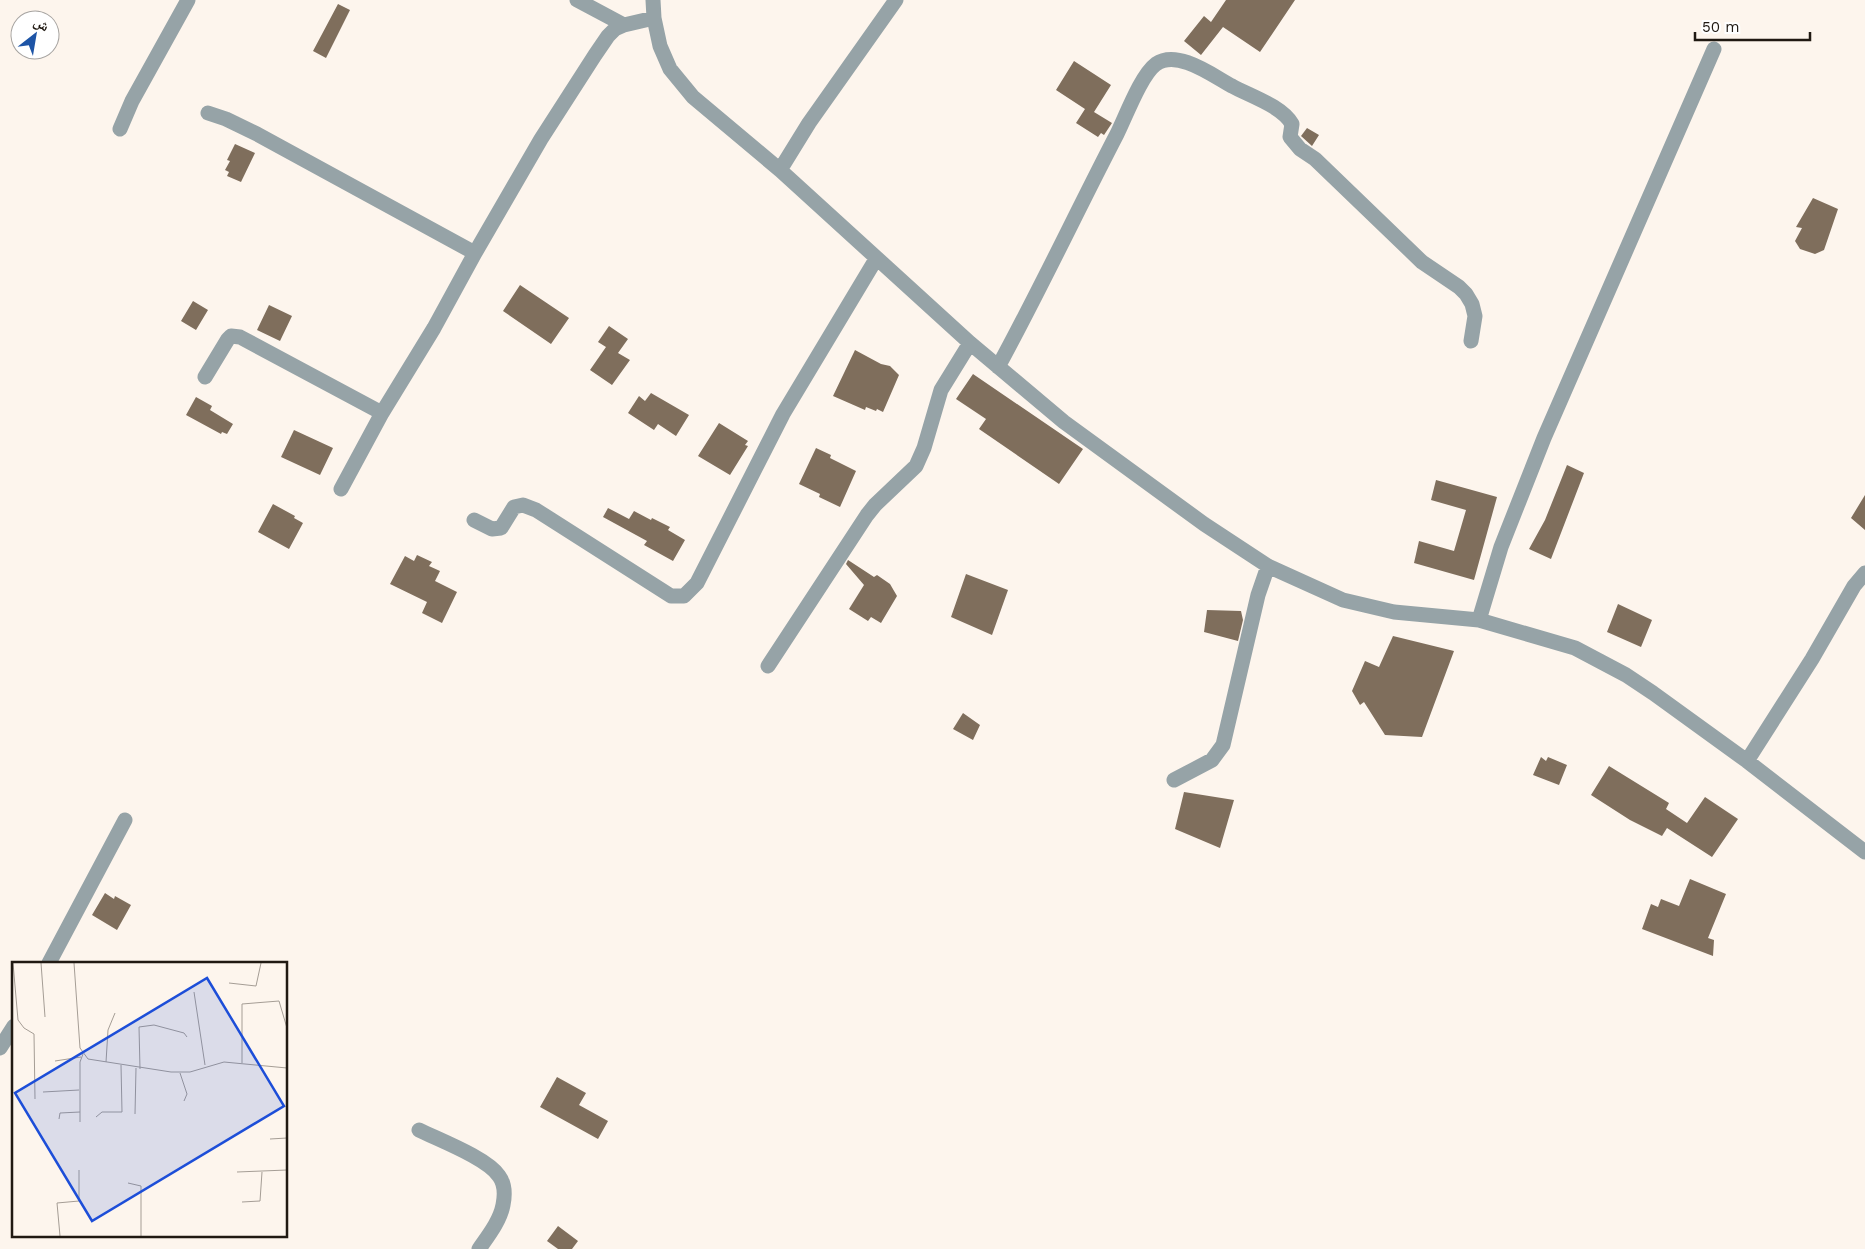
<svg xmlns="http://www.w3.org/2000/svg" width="1865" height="1249" font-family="'Work Sans','Noto Naskh Arabic',sans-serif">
<rect width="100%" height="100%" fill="#fdf5ed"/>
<path fill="#7f6e5c" d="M1226 0H1295L1260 52 1223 27 1201 55 1184 41 1204 16 1211 22Z
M338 4 350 10 326 58 313 51Z
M1074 61 1111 85 1094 112 1112 123 1104 135 1101 133 1098 137 1076 123 1085 109 1056 90Z
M1307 128 1319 135 1312 146 1301 136Z
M235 144 255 153 241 182 227 176 229 172 225 170 230 161 227 160Z
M1813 198 1838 209 1824 250 1815 254 1800 249 1795 241 1802 228 1796 227Z
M520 285 569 318 551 344 503 311Z
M193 301 208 310 196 330 181 321Z
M269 305 292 316 280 341 257 330Z
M609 326 628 339 618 353 630 360 612 385 590 370 606 347 598 342Z
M855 350 881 364 890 366 899 375 883 412 877 409 876 411 866 407 865 410 833 396Z
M973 374 1083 449 1059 484 979 429 986 419 956 399Z
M651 393 689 415 676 436 658 424 654 430 628 413 639 396 645 401Z
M196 397 212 406 210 410 233 424 227 434 222 432 221 434 186 415Z
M719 423 748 441 745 445 748 446 730 475 698 456Z
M294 430 333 448 320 475 281 457Z
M816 448 831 455 830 458 856 471 840 507 819 497 820 494 799 484Z
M1567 465 1584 473 1551 559 1529 549 1545 520Z
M1436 480 1497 497 1474 580 1414 563 1419 541 1454 551 1466 510 1431 500Z
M1865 495V530L1851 518Z
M273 504 295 516 294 518 303 523 289 549 258 532Z
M608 508 629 519 634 511 651 520 652 518 670 527 668 530 685 540 673 561 644 545 647 541 603 517Z
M417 555 432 562 429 566 440 571 435 581 457 592 442 623 422 613 427 602 390 584 405 556 414 561Z
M848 560 874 577 877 575 890 584 897 596 881 623 871 617 868 621 849 609 864 585 846 564Z
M966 574 1008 590 992 635 951 617Z
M1618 604 1652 620 1641 647 1607 632Z
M1207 610 1241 611 1243 620 1238 641 1204 632Z
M1393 636 1454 651 1422 737 1385 735 1364 702 1360 705 1352 691 1365 661 1379 667Z
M963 713 980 725 973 740 953 729Z
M1541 757 1546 761 1548 757 1567 765 1559 785 1533 775Z
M1609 766 1669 803 1666 809 1687 823 1705 797 1738 819 1712 857 1667 828 1662 836 1630 820 1591 795Z
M1184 792 1234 800 1220 848 1175 829Z
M1690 879 1726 894 1708 938 1714 940 1713 956 1642 929 1651 904 1658 907 1661 899 1679 906Z
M105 893 114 899 115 896 131 905 117 930 92 915Z
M557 1077 586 1093 579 1105 608 1121 598 1139 540 1107Z
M558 1226 578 1241 572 1249H558L547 1241Z"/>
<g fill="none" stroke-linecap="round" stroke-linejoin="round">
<path stroke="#96a3a7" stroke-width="15" d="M577 0 624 25
M653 0 654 18 660 46 670 69 693 97 780 170 970 343 1064 422 1204 524 1268 566 1343 600 1394 612 1479 620 1575 648 1626 675 1653 693 1747 761 1865 852
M208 113 226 119 257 134 475 253
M120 129 132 101 188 0
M780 170 809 123 896 0
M998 367C1040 290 1077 211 1117 134 1126 116 1141 75 1156 64 1178 49 1213 76 1232 86 1250 96 1282 106 1292 124L1290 137 1300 149 1315 159 1422 262 1459 287 1466 294 1472 304 1475 316 1471 341
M205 377 228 339 231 336 240 337 382 413
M341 489 382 413 434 328 475 253 541 139 595 55 608 36 615 29 624 25 654 18
M474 520 492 529 501 528 514 507 523 505 536 510 671 596H684L697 583 783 414 876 259
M1479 620 1501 547 1544 438 1714 49
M768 666 867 515 875 505 916 466 924 448 941 390 970 343
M1747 761 1812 659 1854 586 1865 573
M1174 780 1212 760 1223 745 1258 595 1268 566
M49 963 125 820
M0 1048 14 1026
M419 1130C439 1140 487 1158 499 1176 505 1184 505 1195 503 1205 500 1221 488 1236 479 1249"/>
</g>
<g transform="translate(12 962)">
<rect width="275" height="275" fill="#fdf5ed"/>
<path fill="none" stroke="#a59d95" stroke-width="1" d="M1 1 6 58 12 66 22 72 23 137M29 1 33 55M62 1 68 86 76 97 159 110H178L212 100 275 106M217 21 244 24 249 1M182 30 193 103M43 99 69 95M94 100 96 68 103 51M230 101V42L267 39 275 66M128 107 127 65 142 63 172 71 175 75M168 111 175 132 172 139M31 130 67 128M123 152 124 106M84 155 90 150H110L109 103M47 157 48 151 68 150M68 160V100L71 92M258 177 275 176M225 210 275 208M116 221 129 224V274M230 240 248 239 250 210M48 274 45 241 67 239V208"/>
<path fill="#1d4ed8" fill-opacity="0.15" stroke="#1d4ed8" stroke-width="2.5" d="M195 16 272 144 80 259 3 131Z"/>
<rect width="275" height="275" fill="none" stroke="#201912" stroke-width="2.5"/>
</g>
<g transform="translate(35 35) rotate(31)"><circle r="24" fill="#ffffff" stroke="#a6a3a0"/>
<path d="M0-4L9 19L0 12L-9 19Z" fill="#1d54a6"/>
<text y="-8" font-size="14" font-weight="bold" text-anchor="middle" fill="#201912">ش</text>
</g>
<path d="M1695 32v8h115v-8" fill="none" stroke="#201912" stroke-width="2.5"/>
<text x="1702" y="32" font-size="15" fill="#201912" stroke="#ffffff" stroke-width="4" paint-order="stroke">50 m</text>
</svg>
